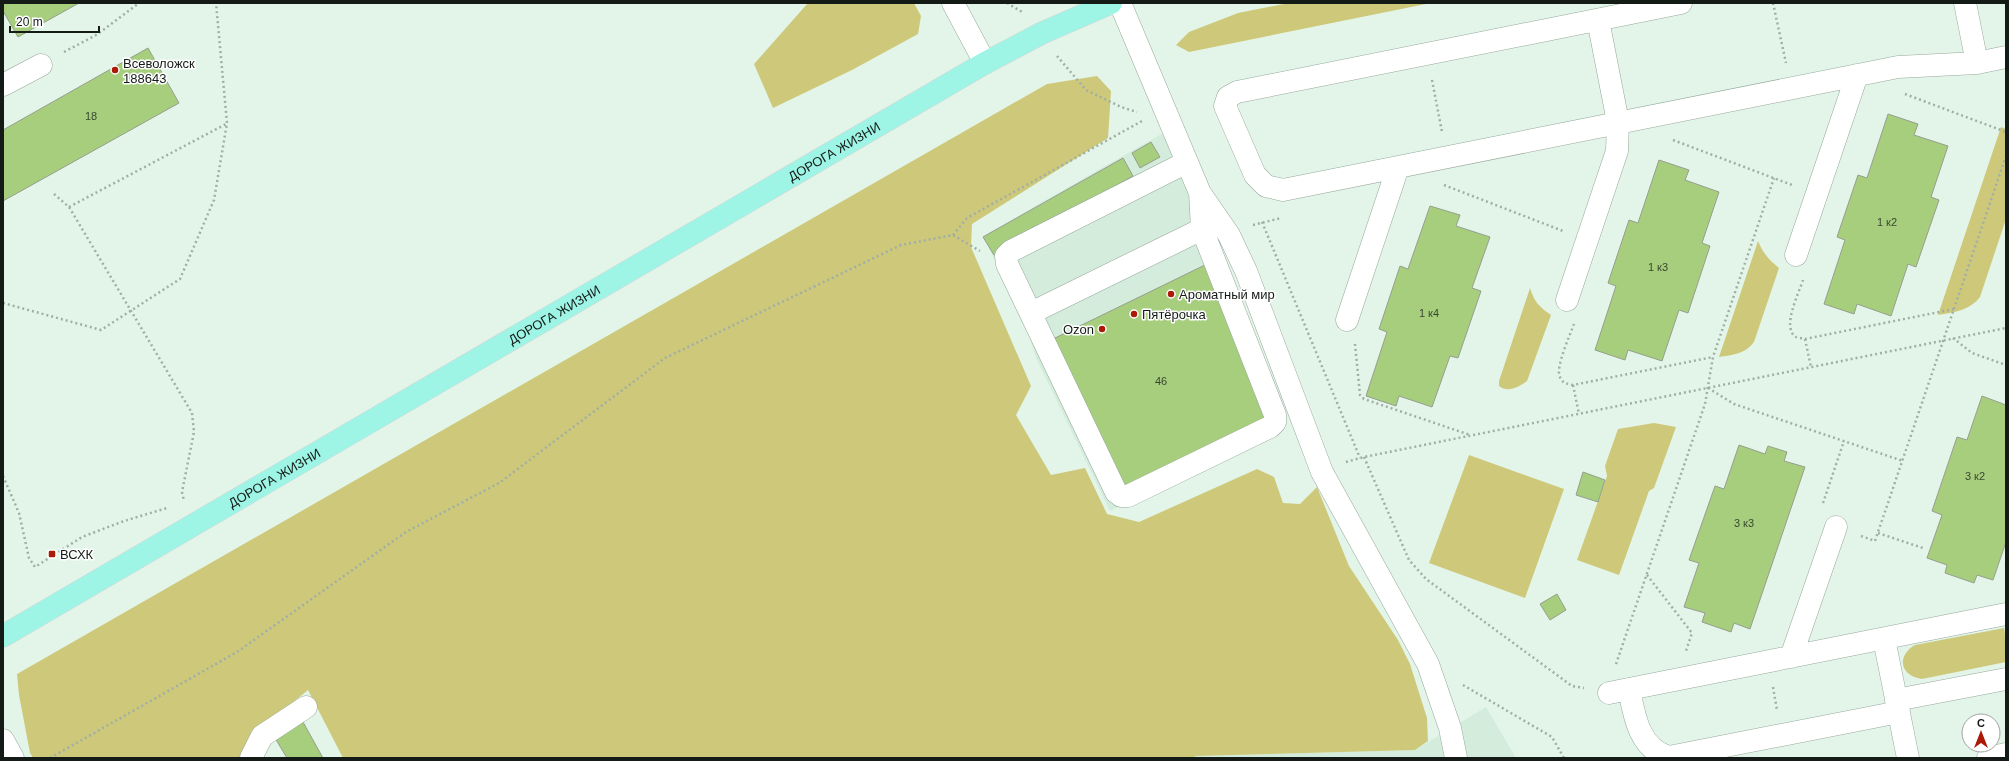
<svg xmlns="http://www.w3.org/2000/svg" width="2009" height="761" font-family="Helvetica,sans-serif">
<rect width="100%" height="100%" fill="#e3f5e9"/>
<path fill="#d4ecdb" d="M1163 133 1222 257 1287 425 1110 511 1036 358 1025 322 983 236Z
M1486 707 1516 758H1193L1196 756 1415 750Z"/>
<path fill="#cec97a" d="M808 3H914L921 16 918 34 852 70 773 108 754 64Z
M1289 3H1431L1189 52 1176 45 1189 32 1238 13Z
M1097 76 1111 91 1108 138 972 224 971 247 1031 386 1016 415 1051 475 1085 468 1107 514 1139 522 1257 469 1274 477 1283 503 1300 504 1317 487 1349 566 1398 640 1410 664 1427 718 1428 741 1415 750 1196 756 1193 758H343L308 690 251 737 240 758H33L30 753 19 695 17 674 1047 84Z
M2001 127 2006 129V219L1980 297C1969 311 1954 312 1938 315Z
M1758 241C1763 253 1769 260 1779 268L1754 342C1745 354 1733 355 1719 357Z
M1530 288C1534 301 1539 307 1551 315L1527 381C1519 387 1508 393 1499 386V381Z
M1654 423 1676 427 1654 488 1649 491 1619 575 1577 560 1607 476 1605 466 1618 429Z
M1469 455 1564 489 1525 598 1429 563Z
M2004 628 2006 640V662L1922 679C1900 676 1896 656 1915 645Z"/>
<path fill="#a6ce7d" stroke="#969f8e" d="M3 3H79L18 37 3 11Z
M148 48 179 103 3 201V130Z
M1888 114 1918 124 1914 135 1948 146 1931 197 1939 200 1916 267 1908 264 1891 316 1857 304 1854 314 1824 304 1845 240 1837 237 1858 175 1867 178Z
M1151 142 1160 157 1140 168 1132 153Z
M1123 158 1133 176 994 255 983 237Z
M1659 160 1689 170 1685 180 1719 192 1702 243 1710 246 1688 313 1679 310 1662 361 1628 350 1625 360 1595 350 1616 286 1608 283 1629 220 1638 223Z
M1430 206 1460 215 1456 226 1490 237 1472 288 1481 291 1458 358 1450 356 1432 407 1399 396 1396 406 1366 396 1387 332 1379 329 1400 266 1408 269Z
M1207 264 1268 421 1125 491 1051 340Z
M1982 396 2006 405V542L1993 580 1977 575 1974 583 1945 573 1947 565 1927 558 1942 515 1932 511 1957 437 1967 440Z
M1739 445 1765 454 1768 446 1787 452 1784 461 1805 467 1750 629 1734 623 1731 632 1702 622 1705 613 1684 607 1699 563 1689 560 1715 486 1724 489Z
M1583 472 1605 480 1598 502 1576 495Z
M1557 594 1566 610 1550 620 1540 604Z
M303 722 323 758H287L275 738Z"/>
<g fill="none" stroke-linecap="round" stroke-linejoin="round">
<g stroke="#97a89c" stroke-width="23">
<path id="minor" d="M953 3 985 63
M1120 3 1200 193 1202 229 1275 415V422L1270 427 1128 496H1121L1116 492 1007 264 1006 256 1011 251 1187 162
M1681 3 1237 92 1228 97 1225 106 1255 175 1266 186 1283 190 1898 67 1977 63 2006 57
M1965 3 1977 63
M3 85 41 65
M1200 193 1229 235 1246 271 1322 472 1428 664 1450 728 1456 758
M1796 255 1857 75
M1567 300 1617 151 1618 122 1598 20
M1031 313 1202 229
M1347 320 1398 167
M1884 639 1908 758
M1791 657 1836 527
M1629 689C1634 715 1639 749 1669 757L1899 712
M1609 693 2006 614
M1896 700 2006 679
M3 740 13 758
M251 758 262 736 306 707
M1988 758 2006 754"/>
</g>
<g stroke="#d5d6d5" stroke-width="23">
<g id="major">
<path id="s1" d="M3 636 985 63 1042 33 1111 3"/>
</g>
</g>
<path stroke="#a0aea5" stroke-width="2.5" stroke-dasharray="2 3" stroke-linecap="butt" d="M1007 3 1024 13
M1773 3 1786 63
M64 52 98 34 139 3
M1057 56 1086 90 1121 107 1137 112
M1432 80 1442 132
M1905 94 2006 132
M1673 140 1792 185
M1444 185 1563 231
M54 194 69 207 192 413 194 432 182 492 184 501
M69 207 226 124
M1262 222 1360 458
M1253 225 1281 218
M953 235 967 218 1142 121
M1803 280C1799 293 1781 328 1796 337 1798 338 1802 338 1805 339L1954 309
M3 303 101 330 180 279 214 200 227 123 216 3
M1574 324C1570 335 1555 368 1560 377 1562 383 1567 384 1573 385L1713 357
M1953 338 1972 353 2006 365
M1805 339 1811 367
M1355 344 1360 395 1364 399 1470 435
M1573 385 1579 414
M1708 388 1734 404 1903 461
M1364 457 1409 560 1426 579 1572 686 1584 688
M1346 462 1364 457 2006 328
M3 476 19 513 29 558 35 567 82 537 124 521 167 508
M1823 503 1844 441
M1878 533 1923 548
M1861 536 1875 541 2006 156
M1647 575 1692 633 1686 651
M1616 664 1705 404 1713 357 1774 178
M1463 685 1552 737 1564 758
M1773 687 1777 710
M50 758 237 652 406 532 499 483 665 358 901 245 953 235 980 251"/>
<use href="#minor" stroke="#fff" stroke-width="22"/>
<use href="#major" stroke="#9ef5e6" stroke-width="22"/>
</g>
<g fill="#aa1a06" stroke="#fff" stroke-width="1.5">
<circle cx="115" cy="70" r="4"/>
<circle cx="1171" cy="294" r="4"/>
<circle cx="1134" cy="314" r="4"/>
<circle cx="1102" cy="329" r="4"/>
<rect x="48" y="550" width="8" height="8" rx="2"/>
</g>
<g text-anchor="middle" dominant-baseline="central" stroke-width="3" stroke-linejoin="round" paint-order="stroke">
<g font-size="11" fill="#384730">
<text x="91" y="116">18</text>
<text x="1887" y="222">1 к2</text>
<text x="1658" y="267">1 к3</text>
<text x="1429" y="313">1 к4</text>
<text x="1161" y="381">46</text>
<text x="1975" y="476">3 к2</text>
<text x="1744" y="523">3 к3</text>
</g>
<g font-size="13" fill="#141a16" stroke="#fff" text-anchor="start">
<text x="123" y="63">Всеволожск<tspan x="123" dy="15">188643</tspan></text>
<text x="1179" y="294">Ароматный мир</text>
<text x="1142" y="314">Пятёрочка</text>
<text x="1094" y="329" text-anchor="end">Ozon</text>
<text x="60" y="554">ВСХК</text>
</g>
<g font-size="13" fill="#141a16" stroke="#fff">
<text stroke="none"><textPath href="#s1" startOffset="962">ДОРОГА ЖИЗНИ</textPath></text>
<text stroke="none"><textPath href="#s1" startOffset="638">ДОРОГА ЖИЗНИ</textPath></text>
<text stroke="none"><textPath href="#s1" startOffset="314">ДОРОГА ЖИЗНИ</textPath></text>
</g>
</g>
<rect width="2009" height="761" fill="none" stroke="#141a16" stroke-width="8"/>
<g transform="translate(1981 733)"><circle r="19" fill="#ffffff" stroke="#a1a3a2"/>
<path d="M0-3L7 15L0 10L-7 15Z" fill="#aa1a06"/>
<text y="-6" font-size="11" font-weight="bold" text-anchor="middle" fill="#141a16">С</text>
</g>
<path d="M10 26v6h89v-6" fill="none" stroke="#141a16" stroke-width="2"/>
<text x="16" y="26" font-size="12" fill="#141a16" stroke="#ffffff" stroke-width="3" paint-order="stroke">20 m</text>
</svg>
